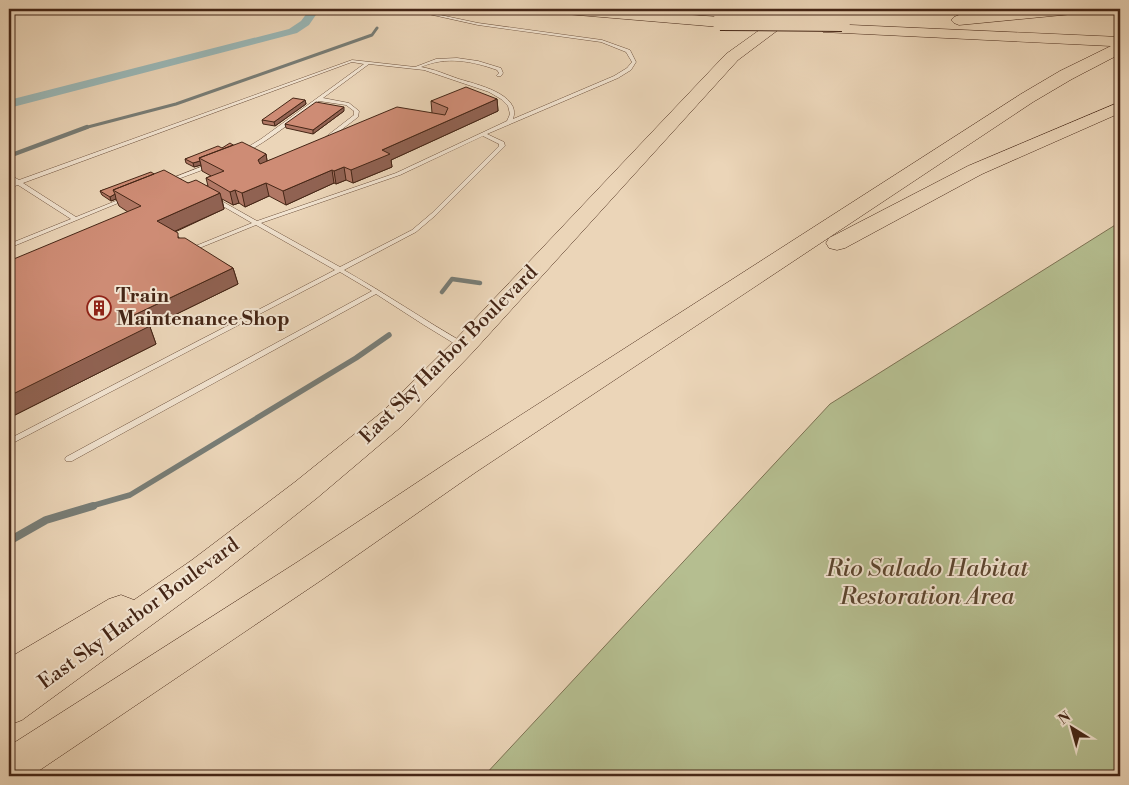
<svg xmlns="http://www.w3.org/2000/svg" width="1129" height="785" font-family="'Libre Bodoni',serif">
<rect width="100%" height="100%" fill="#ebd5b8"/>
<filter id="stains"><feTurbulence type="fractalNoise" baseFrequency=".004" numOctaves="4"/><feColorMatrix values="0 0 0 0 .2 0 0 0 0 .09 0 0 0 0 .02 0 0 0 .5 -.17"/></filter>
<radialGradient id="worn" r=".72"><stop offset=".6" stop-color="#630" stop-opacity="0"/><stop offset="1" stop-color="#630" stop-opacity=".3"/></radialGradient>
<path fill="#b5be90" stroke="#7d7253" d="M1120 222V776H484L830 404Z"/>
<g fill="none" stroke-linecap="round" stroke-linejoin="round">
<path stroke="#787d76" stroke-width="3" d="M84 128 176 104 372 35 377 28"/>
<path stroke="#787d76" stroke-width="4.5" d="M9 156 87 127
M442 292 452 279 480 283"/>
<path stroke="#787d76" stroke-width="5.5" d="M88 507 130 495 356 358 389 335"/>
<path stroke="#787d76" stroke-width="8" d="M9 541 46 520 93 506"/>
<path fill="#9ab7b6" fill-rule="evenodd" d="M310 9H320L309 25 297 33 9 108V100L289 29 301 21Z"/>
<g stroke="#6e523e" stroke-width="1">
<path id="lane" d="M406 9H412L478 23 602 40 630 50 636 62 631 70 618 78 487 134 504 142 505 146 436 215 416 232 344 270C385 293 424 320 464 343L466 345 464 347H460L424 325 376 294 72 461H66L65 459 66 457 372 291 340 272 9 445V439L335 270 256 225 192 251H188V249L252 223 214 201V199H218L257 221 396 173 507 121 510 114 508 106 501 99 489 92 424 70 369 64 323 98 349 103 359 111 358 117 328 140 323 139 354 115V111L346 105 319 101C307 110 255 152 243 152V150L261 139 364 64 352 62 23 183 76 217 123 198 125 197 128 199 9 248V244L71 219 18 185 9 188V184L15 182 9 178V174L19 180 352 60 415 67 436 59 457 58 478 61 501 68 503 73 501 76H497V75L499 73 497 70C472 61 446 56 421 67 434 69 447 75 459 79 475 84 522 94 513 119L614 76 627 68 632 62 626 52 601 42 478 25ZM483 136 499 144V146L432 213 412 230 340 267 261 223 400 175Z
M211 163 213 164V166L170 182 168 183 165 181Z"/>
</g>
<g stroke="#452616" stroke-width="1">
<path id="highway" d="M547 9H607L720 17 725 19 728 22 725 25 720 27 554 13 549 12Z
M801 9H819L817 12 778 30 738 60 473 352 402 426 317 498 216 578 22 720 9 725V658L109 599 121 595 134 600 192 560 295 482 382 412 455 340 726 54 768 24Z
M1036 9H1090L1088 12 1083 13 959 25 954 23 951 20 954 17 959 15Z
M828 24 1120 37V54L1072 79 1033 102 476 472 323 579 31 776H9V746L299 561 454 458 1021 94 1060 71 1111 46 823 32 820 29 823 26Z
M1120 102V113L982 174 845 248 837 250 829 248 826 243 829 238 968 166Z"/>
</g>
<use href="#lane" fill="#f2e4d1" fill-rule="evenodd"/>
<use href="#highway" fill="#ebd5b8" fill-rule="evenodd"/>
<path stroke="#452616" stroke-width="2.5" stroke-dasharray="5 5" stroke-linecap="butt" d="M9 13 41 9"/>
<g stroke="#452616" stroke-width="18" stroke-linecap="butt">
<path id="highway-bridge" d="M720 22 842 23"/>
</g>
<use href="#highway-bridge" stroke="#ebd5b8" stroke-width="16"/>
</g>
<path fill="#b17865" stroke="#452616" d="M497 99 498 111 391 160 392 167 353 183 346 180 336 184 334 183 286 205 269 196 245 207 239 203 233 205 222 199 224 209 175 232 179 238 233 268 238 284 150 327 156 344 9 418 128 212 119 206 116 199 111 201 102 195 100 191 154 174 188 183 208 186 206 178 211 176 202 171 201 165 194 167 186 163 185 159 233 145 266 154 267 161 432 113 431 101Z
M305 100 306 104 275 126 263 124 262 120Z
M344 111 313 134 286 128 285 124Z"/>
<path fill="#906252" stroke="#452616" d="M497 99 498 111 391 160 392 167 353 183 351 170 382 150Z
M305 100 306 104 275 126 274 122Z
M344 107V111L313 134V130Z
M266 154 268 167 261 173 258 160Z
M200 161 201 165 194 167 193 163Z
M344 167 346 180 336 184 334 171Z
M332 170 334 183 286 205 283 191Z
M266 183 269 196 245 207 242 193Z
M235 190 239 203 233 205 230 192Z
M220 193 224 209 162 237 157 221Z
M115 194 116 199 111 201 110 197Z
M233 268 238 284 150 327 156 344 9 418V396L134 315Z"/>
<path fill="#ce8c75" stroke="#452616" d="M466 87 497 99 382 150 390 154 351 170 344 167 334 171 332 170 283 191 266 183 242 193 235 190 230 192 206 178 224 171 199 158 242 142 266 154 258 160 260 164 397 107 445 115 448 108 431 101Z
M293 98 305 100 274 122 262 120Z
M316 102 344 107 313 130 285 124Z
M230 143 233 145 199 158 200 161 193 163 185 159 218 146 222 148Z
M164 170 188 183 196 180 220 193 157 221 178 233V238H185L233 268 134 315 150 326 9 396V261L141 206 113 190Z
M151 172 154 174 113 190 115 194 110 197 100 191Z"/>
<defs>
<g id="building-ring" transform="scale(1.25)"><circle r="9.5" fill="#f2e4d1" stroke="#8f2418" stroke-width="1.5"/><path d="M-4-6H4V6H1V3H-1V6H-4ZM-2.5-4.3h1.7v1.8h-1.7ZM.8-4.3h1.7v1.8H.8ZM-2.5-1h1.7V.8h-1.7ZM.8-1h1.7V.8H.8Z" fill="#8f2418"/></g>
</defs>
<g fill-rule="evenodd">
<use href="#building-ring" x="99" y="308"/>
</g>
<g text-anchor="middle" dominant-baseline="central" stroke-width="4" stroke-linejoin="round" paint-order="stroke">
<g font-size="20" font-weight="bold" fill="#452616" stroke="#f2e4d1" text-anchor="start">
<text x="116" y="296">Train<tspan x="116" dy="23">Maintenance Shop</tspan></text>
</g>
<g font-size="20" fill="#452616" stroke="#f2e4d1">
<text transform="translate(449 355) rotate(-45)">East Sky Harbor Boulevard</text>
<text transform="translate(139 614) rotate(-36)">East Sky Harbor Boulevard</text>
</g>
<g font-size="24" font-style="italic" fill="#5b442e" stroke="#f2e4d1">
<text x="927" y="569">Rio Salado Habitat<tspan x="927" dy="28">Restoration Area</tspan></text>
</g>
</g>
<rect width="1129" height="785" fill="none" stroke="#ebd5b8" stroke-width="30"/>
<rect x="10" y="10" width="1109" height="765" fill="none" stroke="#452616" stroke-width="2.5"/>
<rect x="15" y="15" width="1099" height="755" fill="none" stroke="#452616"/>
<g transform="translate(1072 728) rotate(323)" stroke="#f2e4d1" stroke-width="4" paint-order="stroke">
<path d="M0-4L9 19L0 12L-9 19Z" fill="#452616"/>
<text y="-8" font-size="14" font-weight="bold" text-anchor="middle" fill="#452616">N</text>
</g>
<rect width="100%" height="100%" filter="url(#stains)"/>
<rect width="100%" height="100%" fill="url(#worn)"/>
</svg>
